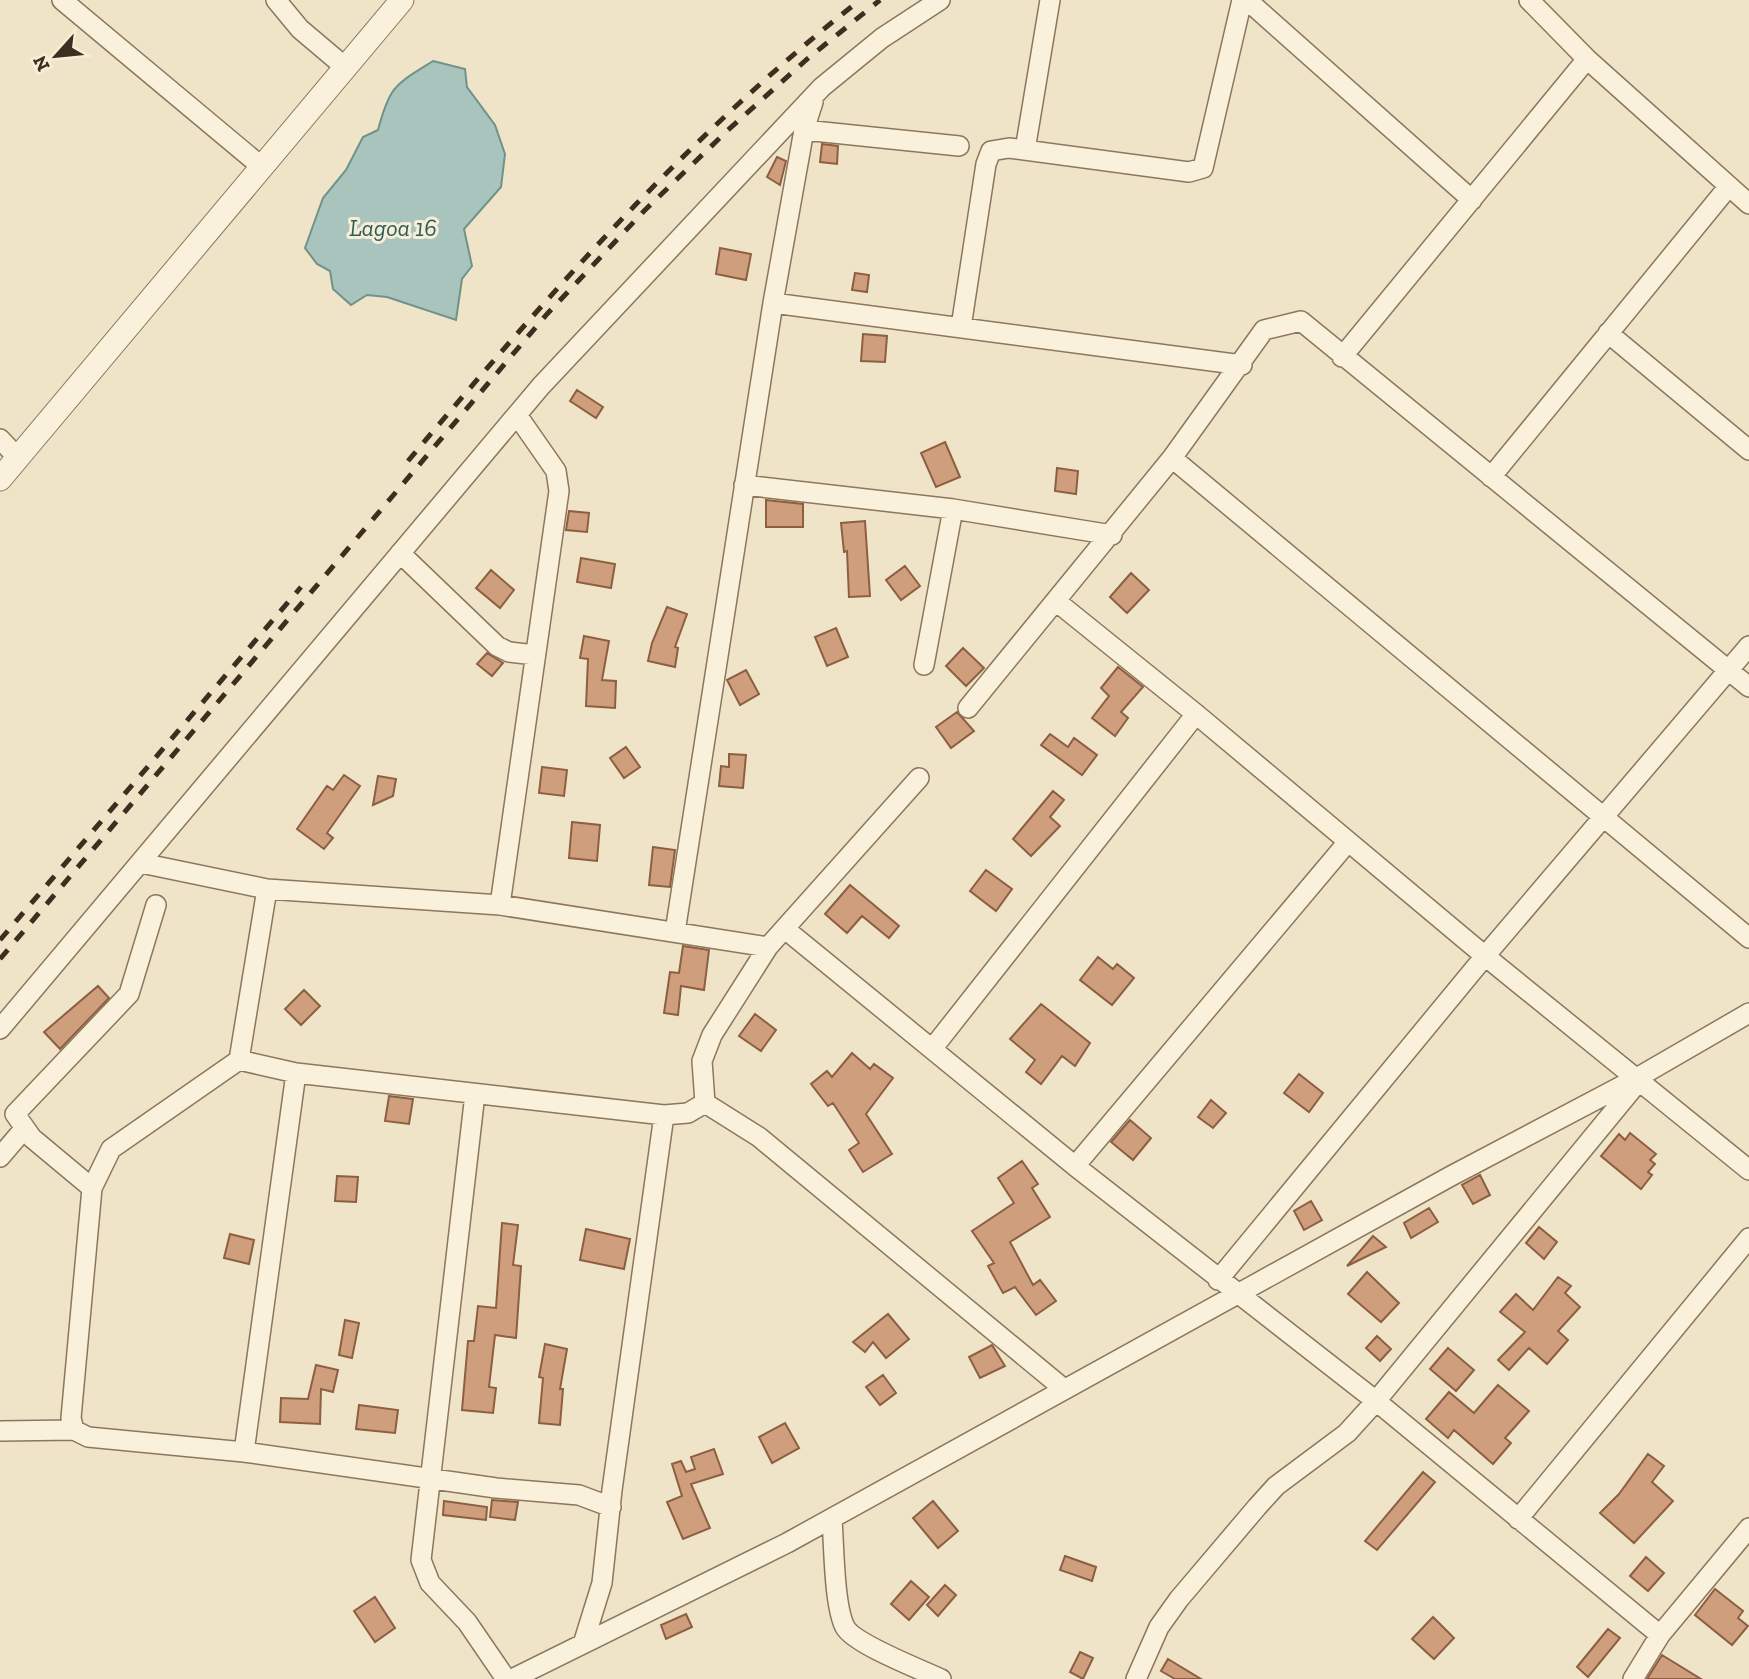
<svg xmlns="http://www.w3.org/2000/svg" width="1749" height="1679" font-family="'Zilla Slab',serif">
<rect width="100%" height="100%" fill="#f0e4c8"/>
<path fill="#a9c4bc" stroke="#6f938a" stroke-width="2" d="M433 61 465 69 467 87 495 125 505 154 501 187 464 229 472 266 462 279 456 320 387 297 367 295 351 305 333 289 330 271 317 264 305 248 323 198 346 170 363 137 378 130C390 85 395 85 433 61Z"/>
<path fill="#cf9f7d" stroke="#8d5f41" stroke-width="2" d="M822 144 838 146 837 164 820 162Z
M777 157 786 161 780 185 767 177Z
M720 248 751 254 746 280 716 274Z
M855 273 869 275 867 292 852 290Z
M863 334 887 336 885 362 861 361Z
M577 390 603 407 596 418 570 401Z
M945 442 960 477 936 487 921 453Z
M1057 468 1078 471 1076 494 1055 491Z
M766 500 803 504V527H766Z
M569 511 589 513 587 532 566 530Z
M865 521 870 596 849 597 847 551 844 552 841 523Z
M581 558 615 564 611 588 577 582Z
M905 566 920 586 901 600 886 580Z
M491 570 514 590 500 608 476 588Z
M1131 573 1149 590 1127 613 1110 597Z
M667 607 687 614 675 647 678 648 675 667 648 661 652 643Z
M836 628 848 657 827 666 815 637Z
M584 636 609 641 602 680 616 681 615 708 586 706 588 659 580 658Z
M963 648 984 668 966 686 946 666Z
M487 653 503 663 492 676 477 664Z
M1118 667 1143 687 1121 712 1128 718 1115 736 1092 718 1109 696 1101 688Z
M746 670 759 694 740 705 727 680Z
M957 712 974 731 951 748 936 727Z
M1050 734 1068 747 1074 738 1097 755 1082 775 1041 745Z
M626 747 640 767 624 778 610 758Z
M729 754 746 755 743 788 719 786 721 766 729 767Z
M542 767 567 770 564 796 539 793Z
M344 775 360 786 327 833 333 838 324 849 297 829 327 786 333 790Z
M378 776 396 779 393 796 373 805Z
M1053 791 1064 800 1050 817 1060 826 1031 856 1013 839Z
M572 822 600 825 597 861 569 858Z
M653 847 675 850 670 887 649 885Z
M986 870 1012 889 996 911 970 891Z
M850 885 899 926 889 938 862 916 847 933 825 914Z
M683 946 709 950 704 990 681 986 678 1015 664 1013 670 972 679 973Z
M1098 957 1113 969 1117 964 1134 978 1112 1005 1080 980Z
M98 986 109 998 60 1049 44 1032Z
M304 990 320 1006 301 1025 285 1009Z
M1041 1004 1090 1043 1075 1066 1062 1056 1041 1084 1026 1072 1035 1060 1010 1039Z
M755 1014 776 1030 761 1051 739 1036Z
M852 1053 870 1069 874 1064 893 1078 866 1114 892 1154 863 1172 849 1150 859 1143 833 1103 828 1106 811 1084 827 1071 832 1077Z
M1299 1074 1323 1093 1309 1112 1284 1093Z
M389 1096 413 1099 409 1124 385 1121Z
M1211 1100 1226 1113 1213 1128 1198 1117Z
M1130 1120 1151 1138 1133 1160 1111 1142Z
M1630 1133 1656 1154 1650 1160 1655 1164 1648 1172 1652 1175 1641 1189 1601 1156 1619 1134 1625 1140Z
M1022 1161 1038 1184 1032 1188 1050 1217 1010 1242 1033 1285 1040 1280 1056 1301 1036 1315 1015 1287 1003 1293 988 1266 994 1263 972 1231 1014 1203 998 1178Z
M1480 1175 1490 1195 1473 1204 1462 1185Z
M337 1176 358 1177 356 1202 335 1201Z
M1311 1201 1322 1220 1304 1230 1294 1211Z
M1429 1208 1438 1222 1411 1238 1404 1223Z
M502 1223 518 1225 513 1265 521 1266 516 1338 495 1335 489 1387 496 1388 493 1413 462 1410 468 1341H474L478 1306 496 1308Z
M1539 1227 1557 1242 1544 1259 1526 1243Z
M586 1229 630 1239 624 1269 580 1260Z
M230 1234 254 1240 249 1264 224 1258Z
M1373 1236 1386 1247 1347 1266Z
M1367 1272 1399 1303 1381 1322 1348 1294Z
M1558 1277 1571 1286 1565 1293 1580 1307 1558 1331 1568 1340 1547 1364 1529 1348 1509 1370 1498 1360 1525 1332 1500 1312 1516 1294 1533 1310Z
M888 1314 909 1339 886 1358 873 1342 865 1352 853 1342Z
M345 1320 359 1323 352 1358 339 1355Z
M1377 1336 1391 1349 1380 1361 1366 1348Z
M545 1344 567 1349 560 1389H563L560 1425 539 1423 543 1378 539 1377Z
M992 1345 1005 1366 980 1378 969 1357Z
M1448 1348 1474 1370 1456 1391 1430 1369Z
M316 1365 338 1370 333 1392 321 1389 320 1424 280 1422 281 1398 308 1399Z
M883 1375 896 1393 880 1405 866 1387Z
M1498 1385 1529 1411 1505 1438 1511 1443 1493 1464 1454 1430 1448 1438 1426 1419 1449 1392 1474 1413Z
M359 1405 398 1410 395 1433 356 1429Z
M785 1423 799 1448 772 1463 759 1437Z
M714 1449 723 1474 691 1484 710 1528 683 1539 667 1502 682 1496 672 1464 681 1461 686 1472 695 1469 691 1457Z
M1648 1454 1664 1466 1652 1482 1673 1501 1634 1543 1600 1513 1619 1494Z
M1423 1472 1435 1482 1377 1550 1365 1541Z
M492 1500 518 1502 515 1520 490 1517Z
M444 1501 487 1507 486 1520 443 1515Z
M933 1501 958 1531 938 1548 913 1518Z
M1065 1556 1096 1567 1092 1581 1060 1570Z
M1646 1557 1664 1573 1648 1591 1630 1576Z
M911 1581 929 1597 909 1620 891 1604Z
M945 1585 956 1595 938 1616 927 1605Z
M1715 1589 1743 1611 1738 1618 1748 1626 1732 1645 1695 1615Z
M375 1597 395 1628 375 1642 354 1611Z
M686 1614 692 1627 666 1639 661 1625Z
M1433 1617 1454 1638 1434 1659 1412 1639Z
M1608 1629 1620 1638 1588 1677 1577 1667Z
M1080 1652 1093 1658 1083 1679 1070 1672Z
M1662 1655 1701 1679H1647Z
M1168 1659 1201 1679H1175L1161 1671Z"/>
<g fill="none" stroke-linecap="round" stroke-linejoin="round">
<g stroke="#8d765c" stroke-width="22">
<path id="minor" d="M62 0 262 167
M276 0 300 29 345 67
M1247 0 1472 200
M1529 0 1587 59 1749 204
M804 130 959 146
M1025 150 1050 0
M773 303 1242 365
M961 327 986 164 991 151 1009 148 1189 172 1203 168 1242 0
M1608 333 1749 450
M1342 357 1587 59
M0 439 18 458
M1172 458 1749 938
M1491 477 1729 186
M744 485 953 509 1112 535
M400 553 497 646 509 652 535 655
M1057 602 1196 714 1485 956 1749 1170
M924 665 953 509
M968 708 1172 458 1264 330 1301 321 1749 687
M141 863 267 889 500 905 768 947
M500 905 559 491 556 471 517 415
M785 929 1075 1166 1376 1401 1660 1635 1749 1528
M675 932 773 303 804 130 813 102
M0 1029 541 386 822 87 882 38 940 0
M932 1049 1196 714
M239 1060 296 1073 664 1115
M475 1094 421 1560 430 1583 467 1622 506 1679
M705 1103 759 1137 1064 1389
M705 1103 702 1061 712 1035 768 947 919 778
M0 1157 24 1129
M1075 1166 1347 843
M92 1188 32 1138 15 1114 129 994 156 905
M1218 1280 1485 956 1749 646
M74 1430 71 1418 92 1188 111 1149 239 1060 267 889
M0 1431 74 1430 88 1437 244 1452 496 1488 579 1495 611 1507
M244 1452 296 1073
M832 1519C834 1545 834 1606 845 1627 854 1644 922 1670 941 1679
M1518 1519 1749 1238
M583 1644 602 1583 612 1490 664 1115 688 1113 705 1103
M512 1679 787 1543 1451 1176 1635 1079 1749 1013
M1136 1679 1159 1627 1179 1599 1257 1507 1276 1486 1347 1433 1376 1401 1638 1082
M1633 1679 1660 1635"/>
</g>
<g stroke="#8d765c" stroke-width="25">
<path id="tertiary" d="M0 479 402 0"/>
</g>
<use href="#minor" stroke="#faf1dc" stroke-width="19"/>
<use href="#tertiary" stroke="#faf1dc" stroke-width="23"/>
<path stroke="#3d2e20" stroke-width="5" stroke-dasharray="12 12" stroke-linecap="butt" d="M408 461C547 296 689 134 860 0
M0 940 301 587
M0 959 547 314 645 210 727 131 806 60 880 0"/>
</g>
<g text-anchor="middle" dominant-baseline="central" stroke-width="6" stroke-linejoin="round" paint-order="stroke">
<g font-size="24" font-style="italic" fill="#2f5d5a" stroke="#f7eed8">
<text x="393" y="227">Lagoa 16</text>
</g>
</g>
<g transform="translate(56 56) rotate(243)" stroke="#f7eed8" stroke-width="5" paint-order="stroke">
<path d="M0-5L12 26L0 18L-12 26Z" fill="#3d2e20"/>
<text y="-10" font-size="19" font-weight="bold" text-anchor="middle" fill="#3d2e20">N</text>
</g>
</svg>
